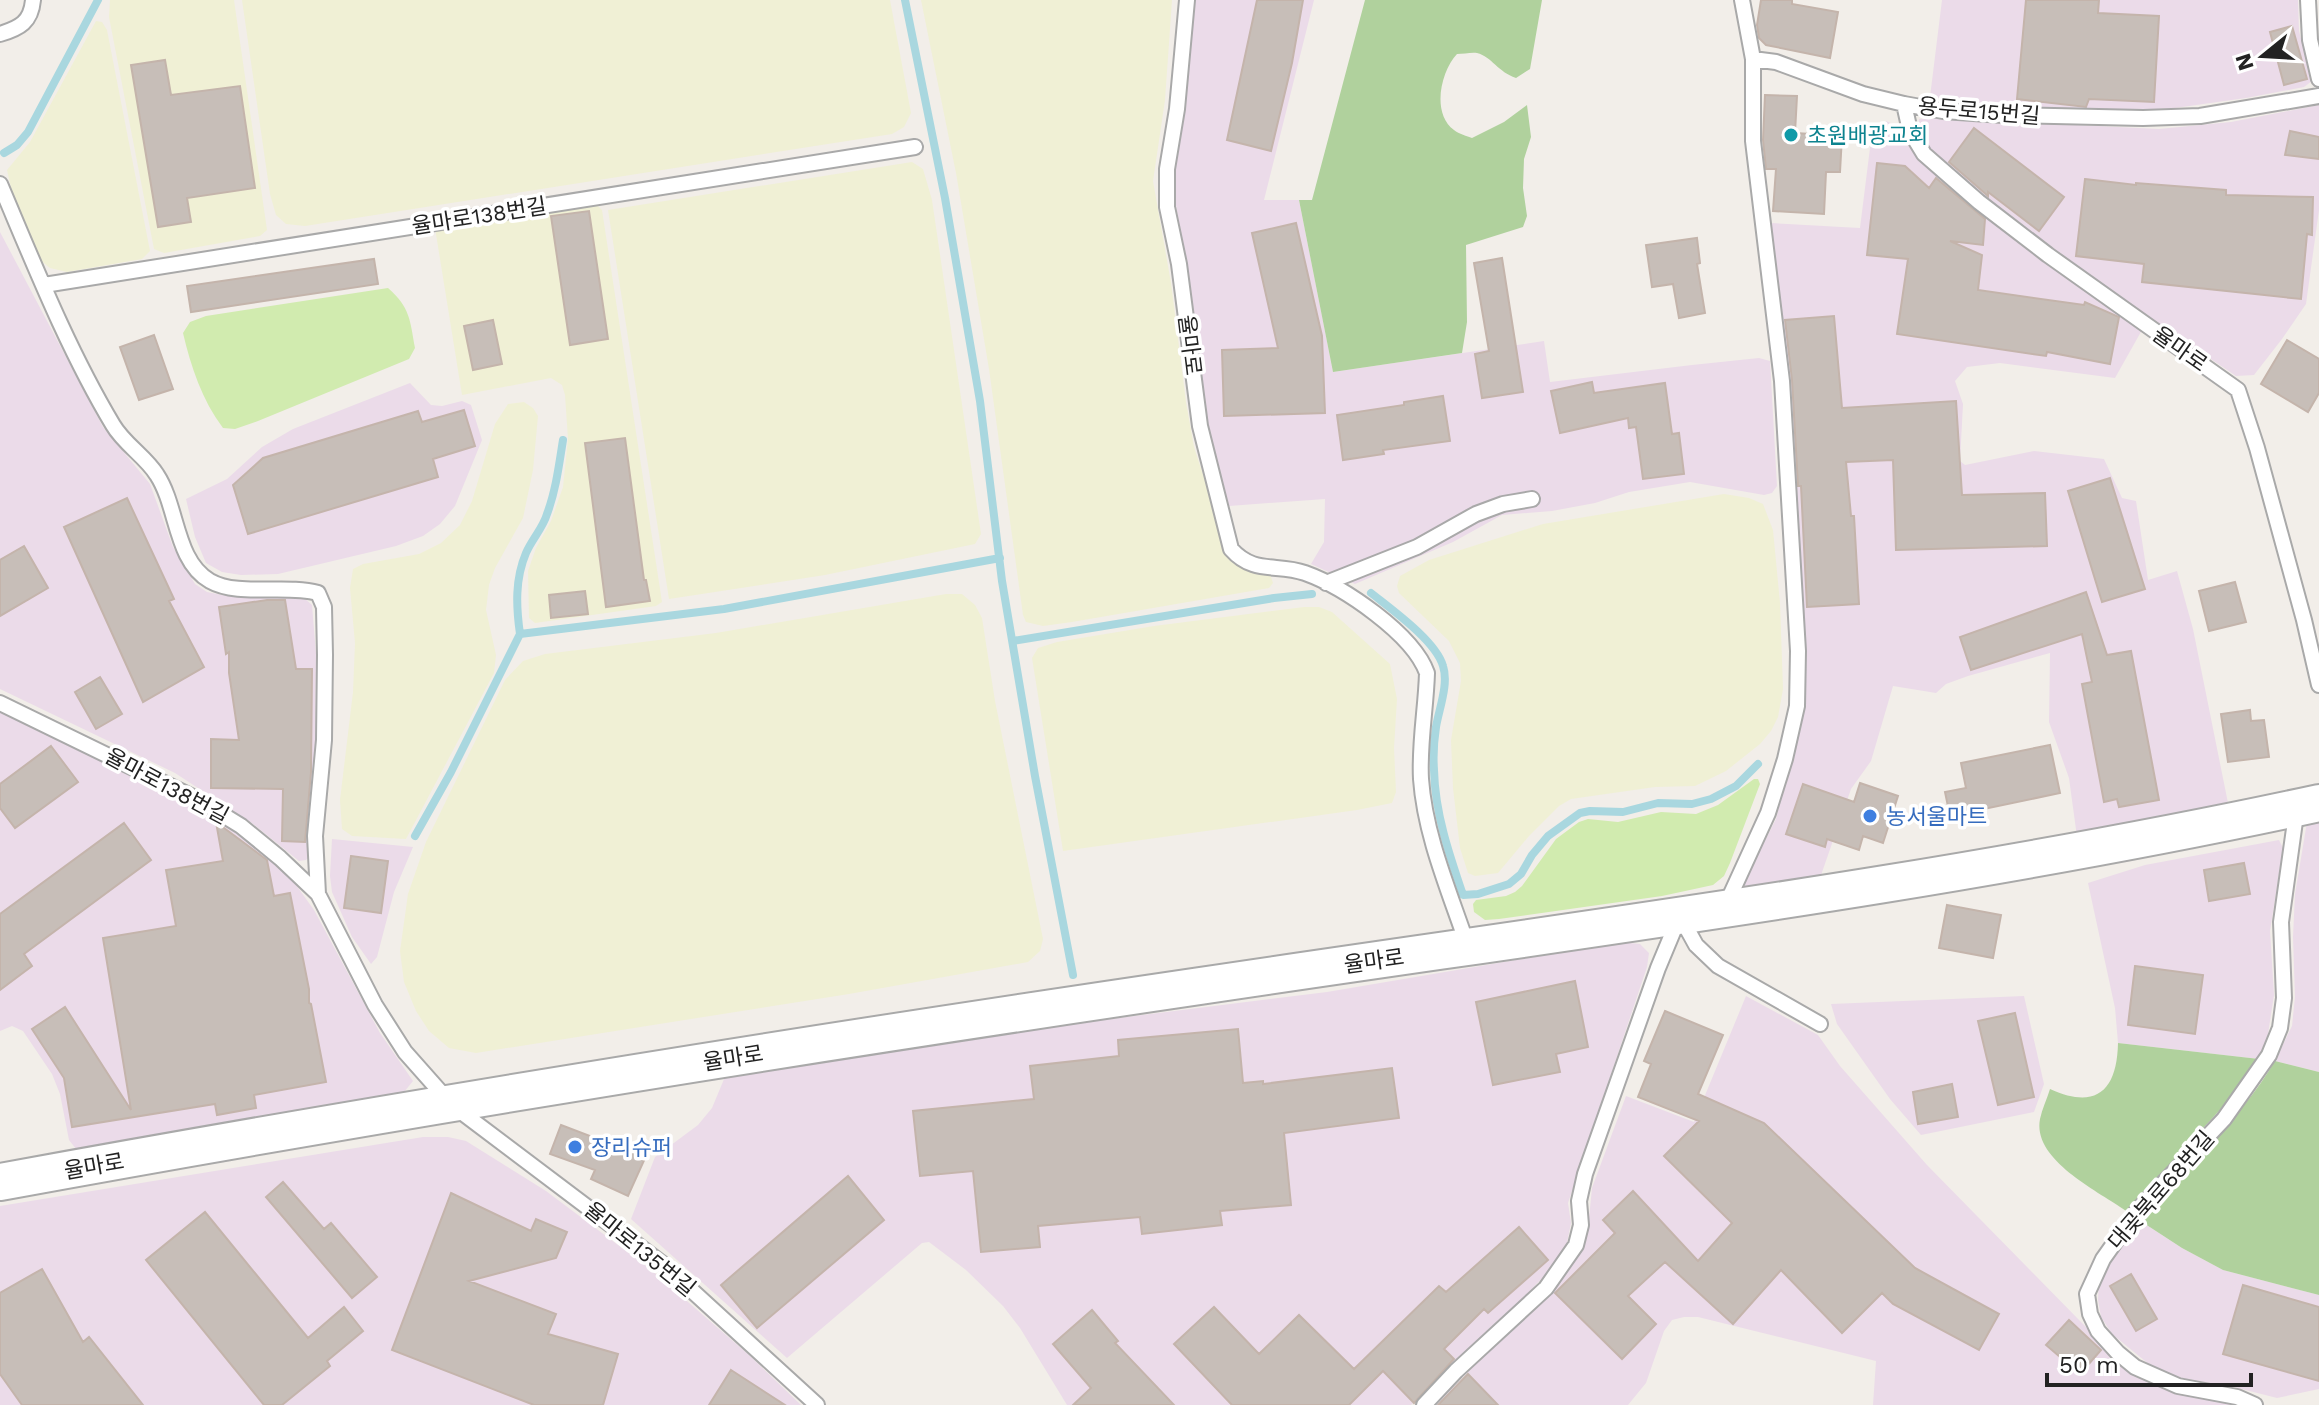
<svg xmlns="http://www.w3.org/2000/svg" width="2319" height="1405" font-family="'Work Sans','Noto Sans KR',sans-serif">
<rect width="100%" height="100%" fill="#f2eee9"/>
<path fill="#ebdbe9" d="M1194 0H1314L1264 200H1299L1333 372 1544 341 1550 382 1692 365 1759 358 1770 361 1777 486 1772 493 1764 495 1690 482 1629 492 1595 503 1552 511 1502 515 1453 542 1355 584 1311 564 1324 542 1325 499 1229 506 1208 427 1189 279 1175 200 1174 165Z
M1942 0H2298L2299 31 2312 81 2304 87 2246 98 2175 108 2118 111 1985 106 1930 97Z
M2319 105V210L2306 304 2282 339 2254 375 2236 376 2067 262 1931 154 1919 133V119L1938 118 2159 129 2231 122Z
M1886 121 1893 124 1920 157 2041 258 2142 330 2115 378 2000 363 1967 367 1955 381 1963 404 1960 461 1965 465 2034 451 2104 459 2122 498 2136 501 2148 580 2177 571 2193 629 2229 808 2077 837 2069 778 2049 722 2050 653 1968 676 1946 684 1936 693 1893 686 1871 761 1851 789 1820 878 1740 890 1776 819 1804 705V652L1785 382 1771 223 1860 228 1872 132Z
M0 232 103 427 150 484 173 547 195 584 207 592 222 595H290L304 598 312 605 316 654 315 744 312 853 306 860 299 861 253 824 175 773 0 689Z
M410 383 431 405 442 406 462 401 471 405 482 440 455 506 440 524 423 536 396 546 278 574 241 575 222 572 206 563 195 537 186 499 227 479 262 447 293 429Z
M0 712 208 814 258 847 291 878 314 910 380 1033 413 1081 400 1097 76 1149 69 1140 60 1094 52 1074 23 1031 12 1026 0 1031Z
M2319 819V1072L2275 1061 2292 1026 2295 997 2293 937 2295 894 2307 822Z
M332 839 413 847 394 892 377 957 371 964 352 937 332 892 330 876Z
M2279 840 2283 848 2270 931 2274 995 2268 1034 2259 1059 2118 1043 2115 1008 2088 883 2145 865Z
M1621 942 1640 944 1649 953 1647 967 1568 1203 1571 1223 1567 1243 1547 1273 1527 1294 1411 1405H1067L1020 1328 1003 1306 966 1270 929 1242 922 1243 787 1358 631 1219 655 1157 698 1125 712 1108 727 1072 958 1038 1327 992Z
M1746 996 1818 1035 1840 1066 1927 1165 2131 1373 2175 1392 2235 1405H1873L1876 1361 1698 1317H1684L1672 1320 1664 1331 1646 1383 1628 1405H1436L1571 1266 1582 1248 1588 1228 1592 1188 1626 1096 1694 1122Z
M2024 996 2044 1084 2034 1112 1921 1135 1890 1099 1837 1024 1831 1004Z
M423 1137H448L466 1141 546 1191 650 1269 749 1355 801 1405H0V1206Z
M2139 1220 2182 1248 2223 1270 2319 1295V1389L2277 1398 2234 1387 2180 1378 2150 1365 2112 1334 2101 1317 2098 1300 2099 1281 2110 1260Z"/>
<path fill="#f0f0d5" d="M110 0H234L267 230 260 236 164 253 154 249 109 17Z
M242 0H890L911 113 904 127 892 134 305 226 286 224 276 215 270 194Z
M921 0H1172L1165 100 1153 181 1171 283 1186 402 1194 447 1230 557 1244 568 1270 574 1273 583 1269 588 1072 622 1043 626 1026 622 1023 615 989 369 956 173Z
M96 21 102 22 107 30 150 251 142 259 67 272 50 268 39 259 14 201 7 170 30 142Z
M912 162 923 169 932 200 981 534 975 544 825 575 669 599 608 210Z
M596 204 602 210 662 602 656 606 535 623 529 618 528 571 536 548 551 521 563 487 568 439 565 395 562 385 551 378 462 395 435 228Z
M524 402 533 408 538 416 533 470 523 518 495 568 489 585 486 610 496 655 494 673 406 839 352 836 342 829 340 800 353 692 355 643 350 588 353 569 363 564 419 554 441 543 460 525 472 501 495 424 508 404Z
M1724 494 1749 498 1763 504 1773 530 1780 603 1783 689 1778 717 1771 731 1760 744 1726 771 1695 786 1655 787 1571 799 1559 806 1529 836 1498 873 1475 876 1468 873 1460 848 1453 788 1451 740 1461 681 1460 663 1449 641 1399 593 1397 586 1400 576 1429 560 1543 524Z
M946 594H962L975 605 982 618 995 701 1043 939 1040 951 1028 962 849 994 476 1053 449 1048 429 1031 416 1011 404 982 400 951 408 894 426 842 505 680 523 661 545 654 716 633Z
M1304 607H1319L1332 612 1390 664 1397 699 1394 748 1396 792 1392 803 1357 810 1063 851 1032 658 1038 648 1057 642 1154 626Z"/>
<path fill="#d1ebaf" d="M388 288C410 307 410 320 415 348L409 359 258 421 235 429 223 428C202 400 191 367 183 333L190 322 206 316Z
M1754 779H1758L1760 784 1730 863 1724 876 1713 885 1662 896 1499 919 1485 920 1474 912 1473 904 1476 900 1506 896 1515 892 1522 886 1556 839 1579 822 1588 819 1618 822 1661 812 1696 814 1718 805Z"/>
<path fill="#b0d19d" d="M1365 0H1542L1530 69 1516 78C1498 72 1492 57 1477 53 1472 52 1463 54 1457 54 1441 71 1431 113 1454 130 1459 134 1467 136 1472 138L1504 122 1527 105 1531 137 1524 159 1523 188 1527 216 1523 227 1466 245 1467 322 1462 353 1333 372 1299 200H1312Z
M2118 1043 2259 1059 2219 1111 2126 1211C2098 1191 2032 1160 2040 1119 2042 1109 2047 1099 2050 1089 2096 1110 2117 1091 2118 1043Z
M2275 1061 2319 1072V1295L2223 1270 2182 1248 2139 1220C2186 1168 2239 1121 2275 1061Z"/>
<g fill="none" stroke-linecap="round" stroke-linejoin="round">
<path stroke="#a9d7df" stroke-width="8" d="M905 0 945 198 980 401 1002 581 1035 776 1073 975
M4 153 17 145 28 132 98 0
M563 440C559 465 556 490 547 514 543 528 532 539 526 553 515 579 516 606 520 634L724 609 1000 558
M1371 593C1391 609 1436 641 1443 666 1449 684 1439 709 1436 727 1434 740 1433 756 1434 770 1435 813 1449 854 1463 895L1478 894 1509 884 1521 874 1532 855 1548 836 1580 813 1590 811 1623 812 1658 803 1692 804 1711 799 1736 786 1758 764
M1013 641 1274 598 1312 594
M415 836 451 772 520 634"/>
</g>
<path fill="#c7beb8" stroke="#c4b4ab" stroke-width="2" d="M1257 0H1303L1292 63 1271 151 1227 140Z
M1761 0H1792V4L1838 12 1830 58 1766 45 1759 38 1757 25Z
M2026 0H2099L2098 13 2159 16 2154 102 2089 99 2086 107 2017 99Z
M2292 26 2307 79 2284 85 2270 32Z
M165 60 171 95 240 86 255 188 187 198 191 222 158 227 131 65Z
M1765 95 1797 96 1795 133 1842 136 1840 172H1826L1824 214 1773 211 1776 169H1766L1763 140Z
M1974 128 2064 197 2039 231 1988 192V196L1949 162Z
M2290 131 2319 137V159L2285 155Z
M1877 163 1905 166 1929 188 1936 178 1985 219 1983 245 1950 241 1982 255 1978 290 2084 305 2085 302 2119 317 2110 364 2047 352 2046 356 1897 334 1908 259 1867 255Z
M2085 179 2136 185V183L2226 190V195L2313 197 2312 235 2307 234 2301 299 2142 282 2144 264 2076 256Z
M589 211 608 339 570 345 551 216Z
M1296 223 1322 336 1325 413 1224 416 1222 350 1278 348 1252 233Z
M1697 238 1700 263 1697 264 1705 313 1679 318 1673 284 1652 287 1646 245Z
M1502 258 1523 392 1482 398 1475 354 1489 351 1474 263Z
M374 259 378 284 191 312 187 286Z
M1834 316 1842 408 1956 401 1962 495 2045 493 2047 546 1896 550 1893 460 1846 462 1851 516H1854L1859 604 1807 607 1801 486H1798L1792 380 1785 320Z
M493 320 502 364 473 370 464 326Z
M154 335 173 389 139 400 120 347Z
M2287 340 2319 359V393L2308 412 2261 384Z
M1592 382 1594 393 1665 383 1672 434 1679 433 1684 474 1643 479 1636 427 1629 428 1628 418 1560 433 1551 391Z
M1443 396 1450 441 1383 450 1384 454 1343 460 1337 415 1404 405V402Z
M464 410 475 446 433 459 438 477 248 534 233 485 263 458 418 411 422 422Z
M625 438 644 580H646L650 601 606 607 585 443Z
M2110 478 2145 589 2102 602 2068 491Z
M127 498 174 599 169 601 204 667 143 702 64 527Z
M24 546 48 588 0 616V560Z
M2235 582 2246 622 2209 631 2199 591Z
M585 591 588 614 551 618 549 595Z
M2086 592 2107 655 2131 651 2159 800 2119 807 2117 799 2104 802 2082 684 2092 682 2082 634 1971 670 1960 637Z
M267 600H285L296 669H312L311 772 305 842 282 841 283 789 211 788V739L239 740 229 673V652L226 654 219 607Z
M100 677 122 714 96 729 75 692Z
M2250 710 2251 721 2264 720 2269 757 2228 762 2221 714Z
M2050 745 2060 793 1950 816 1945 792 1966 788 1961 763Z
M51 746 78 782 15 828 0 808V784Z
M1860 783 1898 796 1883 843 1863 836 1859 850 1827 839 1825 847 1786 834 1803 784 1854 802Z
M216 822 267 860 274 896 290 893 309 989V1003L311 1004 326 1082 254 1095 256 1108 217 1115 215 1104 72 1127 64 1078 32 1029 65 1007 131 1110 103 938 176 926 166 870 223 861Z
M124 823 151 860 24 954 32 966 0 990V914Z
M351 856 388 861 381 913 344 908Z
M2244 863 2250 894 2209 901 2204 870Z
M1947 905 2001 915 1993 958 1939 948Z
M2135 966 2203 975 2195 1034 2128 1025Z
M1575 981 1588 1047 1556 1054 1560 1072 1493 1085 1476 1002Z
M1665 1011 1723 1035 1698 1094 1764 1123 1915 1268 1999 1314 1979 1350 1893 1304 1882 1293 1842 1333 1781 1270 1733 1324 1665 1262 1628 1296 1656 1324 1622 1359 1555 1293 1615 1233 1603 1220 1633 1191 1698 1261 1732 1223 1664 1156 1699 1121 1638 1097 1651 1064 1644 1061Z
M2015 1013 2034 1097 1998 1105 1978 1021Z
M1238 1029 1243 1083 1263 1081V1084L1392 1068 1399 1118 1284 1133 1291 1205 1220 1211 1222 1225 1142 1234 1140 1217 1038 1226 1040 1247 981 1252 973 1171 920 1176 913 1111 1034 1099 1030 1066 1119 1056 1118 1040Z
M1952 1084 1958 1117 1918 1124 1913 1092Z
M561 1125 608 1143 609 1139 646 1156 628 1196 591 1179 595 1170 550 1154Z
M848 1176 884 1220 757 1328 721 1285Z
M283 1182 324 1229 331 1223 377 1277 352 1298 266 1197Z
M451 1193 531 1231 536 1219 567 1232 556 1258 469 1281 556 1314 548 1334 618 1354 603 1405H534L392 1350Z
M205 1212 308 1338 344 1307 363 1331 327 1361 330 1366 282 1405H264L146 1260Z
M1519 1227 1548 1260 1488 1313 1484 1309 1444 1349 1454 1359 1414 1403 1383 1371 1349 1405H1232L1174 1344 1214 1307 1259 1354 1299 1315 1354 1369 1439 1286 1446 1292Z
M42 1269 83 1342 89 1337 143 1405H22L0 1374V1293Z
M2131 1274 2157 1319 2136 1331 2110 1286Z
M2243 1285 2319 1307V1381L2223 1354Z
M1092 1310 1118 1341 1115 1343 1174 1405H1073L1091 1388 1053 1344Z
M2069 1320 2101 1350 2080 1374 2046 1345Z
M731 1370 785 1405H709Z
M1468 1374 1498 1405H1438Z"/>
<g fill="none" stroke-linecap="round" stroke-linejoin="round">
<g stroke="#a9a9a9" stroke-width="18">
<path id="service" d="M1187 0 1177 109 1167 169V207L1179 264 1200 426 1231 549C1254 575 1277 563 1305 573 1344 587 1413 634 1427 673 1426 708 1419 744 1421 779 1425 836 1450 893 1468 947
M1742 0 1753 59 1776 62 1863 94 1904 104 1943 111 2003 115 2143 118 2200 116 2319 96
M2308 0 2310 40 2319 79
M0 34C20 28 31 22 33 0
M1904 104 1910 131 1924 154 1979 202 2048 255 2238 390 2257 448 2304 620 2319 685
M0 184C34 264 68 350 113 425 124 444 146 457 157 475 178 507 175 561 210 581 238 597 286 584 318 593L324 607 325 655 324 740 315 836 318 894 375 1005 405 1052 452 1105 664 1265 817 1405
M44 285 915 147
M1326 583 1417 547 1476 514 1503 504 1532 499
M0 703 197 799 241 826 280 858 318 894
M1725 907 1768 813 1785 759 1797 706 1798 651 1782 381 1753 141V59
M1680 916 1696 945 1718 966 1820 1024
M1424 1405 1456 1371 1546 1288 1576 1245 1581 1225 1579 1201 1585 1174 1658 968 1678 920
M2255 1405 2237 1397 2178 1386 2135 1367 2118 1353 2098 1331 2090 1314 2087 1294 2103 1259 2137 1211 2224 1119 2269 1055 2280 1028 2284 998 2281 922 2297 807"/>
</g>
<g stroke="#a9a9a9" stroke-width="40">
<path id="tertiary" d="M0 1182C399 1109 799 1045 1200 986 1574 930 1950 883 2319 803"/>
</g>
<use href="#service" stroke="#fff" stroke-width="14"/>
<use href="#tertiary" stroke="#fff" stroke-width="36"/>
</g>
<circle fill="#0f9aa8" stroke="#fff" stroke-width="3" cx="1791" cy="135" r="8"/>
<g fill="#3f7fe0" stroke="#fff" stroke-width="3">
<circle cx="1870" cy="816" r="8"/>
<circle cx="575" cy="1147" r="8"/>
</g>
<g text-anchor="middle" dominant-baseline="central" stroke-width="7" stroke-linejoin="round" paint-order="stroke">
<g font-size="22" fill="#222" stroke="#fff">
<text transform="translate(1979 111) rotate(5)">용두로15번길</text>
<text transform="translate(479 216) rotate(-9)">율마로138번길</text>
<text transform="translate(1190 345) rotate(83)">율마로</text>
<text transform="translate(2180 349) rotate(35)">율마로</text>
<text transform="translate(167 786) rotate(28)">율마로138번길</text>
<text transform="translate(1374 961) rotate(-8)">율마로</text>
<text transform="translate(733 1058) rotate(-9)">율마로</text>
<text transform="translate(94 1166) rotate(-10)">율마로</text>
<text transform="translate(2161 1190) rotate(-49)">대곶북로68번길</text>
<text transform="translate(640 1249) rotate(39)">율마로135번길</text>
</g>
<g font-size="22" fill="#0d838f" stroke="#fff" text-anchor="start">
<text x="1807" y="135">초원배광교회</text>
</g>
<g font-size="22" fill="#366cbe" stroke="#fff" text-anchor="start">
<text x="1886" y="816">농서울마트</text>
<text x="591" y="1147">장리슈퍼</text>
</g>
</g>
<g transform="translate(2263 56) rotate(252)" stroke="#ffffff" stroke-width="6" paint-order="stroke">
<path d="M0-6L14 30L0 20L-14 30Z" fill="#222222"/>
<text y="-12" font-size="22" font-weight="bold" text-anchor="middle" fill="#222222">N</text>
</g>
<path d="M2047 1373v12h204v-12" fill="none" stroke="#222222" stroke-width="4"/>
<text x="2059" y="1373" font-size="24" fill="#222222" stroke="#ffffff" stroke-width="6" paint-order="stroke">50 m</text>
</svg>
